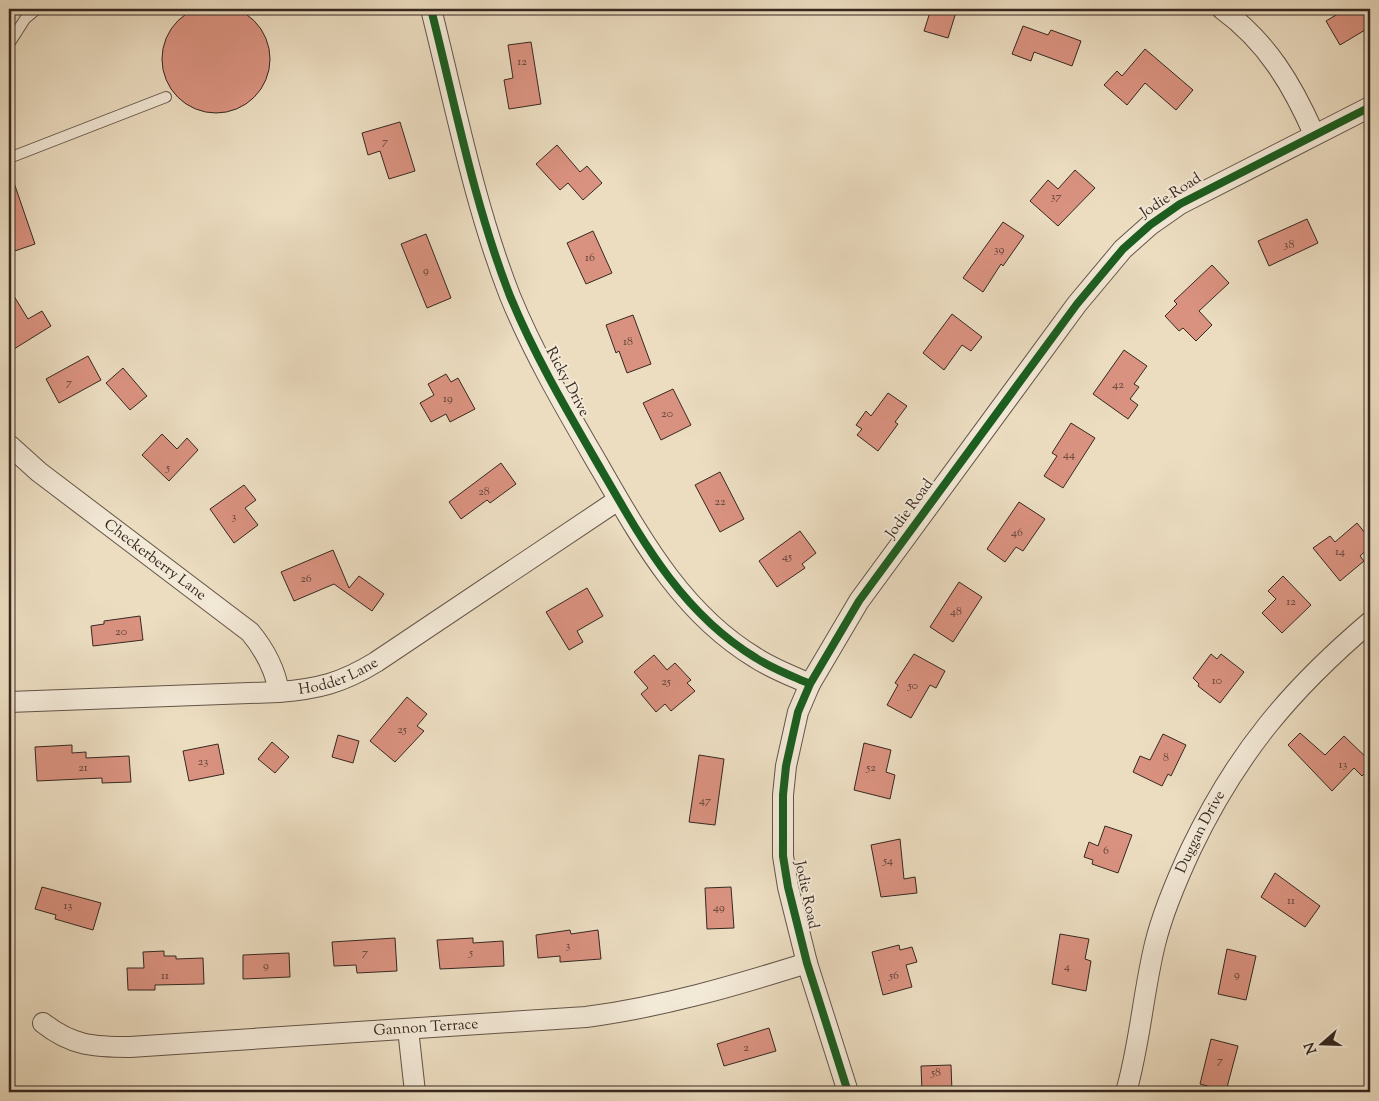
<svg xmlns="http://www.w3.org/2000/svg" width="1379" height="1101" font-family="'Sorts Mill Goudy',serif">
<rect width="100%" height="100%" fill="#ecddc1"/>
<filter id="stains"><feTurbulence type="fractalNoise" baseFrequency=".004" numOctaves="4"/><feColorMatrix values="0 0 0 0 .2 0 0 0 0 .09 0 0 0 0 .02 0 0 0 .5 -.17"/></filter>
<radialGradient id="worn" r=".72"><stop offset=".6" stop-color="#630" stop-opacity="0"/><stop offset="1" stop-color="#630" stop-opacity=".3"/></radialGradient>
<path fill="#da9280" stroke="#362820" d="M162 59a54 54 0 1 1 108 0a54 54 0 1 1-108 0Z
M931 9H957L948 38 924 31Z
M1346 9H1370V27L1340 45 1326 21Z
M1023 26 1048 35 1051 30 1081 41 1072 66 1034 52 1031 61 1012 54Z
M531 42 541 104 509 109 504 80 513 78 508 45Z
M1145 49 1193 90 1176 110 1145 83 1127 105 1104 85 1117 71 1122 76Z
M400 122 415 171 389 179 380 151 368 155 362 133Z
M557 145 580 172 587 166 602 183 583 200 568 183 560 190 536 164Z
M1075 170 1095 188 1058 226 1030 201 1048 180 1058 189Z
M11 174 35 244 9 253V175Z
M1307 219 1318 243 1269 266 1258 241Z
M1003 222 1024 236 1003 266 1001 264 983 292 963 278Z
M593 231 612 273 586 284 567 243Z
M426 234 451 298 427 308 401 244Z
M1212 265 1229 283 1199 311 1212 325 1196 341 1183 328 1179 331 1165 316 1177 304 1174 301Z
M9 288 28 319 42 311 51 326 14 349 9 340Z
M952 314 982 337 971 351 962 345 944 370 923 353Z
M633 315 651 364 627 373 619 351 616 353 606 325Z
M1124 350 1147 366 1134 384 1139 387 1130 399 1138 405 1128 419 1093 394Z
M88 356 101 380 59 403 46 379Z
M123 368 147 396 130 410 106 383Z
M446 374 451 382 458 378 475 409 450 422 446 414 431 422 420 403 434 395 428 384Z
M673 389 691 425 661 440 643 403Z
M888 393 907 406 895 422 898 424 878 451 857 435 862 429 856 425 866 411 871 416Z
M1071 423 1095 438 1063 488 1044 476 1057 456 1052 453Z
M162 434 177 449 187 438 198 450 169 481 142 455Z
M501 463 516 484 490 503 487 500 461 519 449 502Z
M720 472 744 519 720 532 695 485Z
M244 485 256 500 245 508 258 525 234 543 210 509Z
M1019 502 1045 519 1023 551 1016 547 1005 562 987 549Z
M1357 523 1370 539V547L1360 556 1364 561 1340 581 1313 548 1330 536 1335 542Z
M800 531 816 553 802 564 805 568 777 587 759 561Z
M333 550 349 588 359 576 384 594 372 611 334 584 294 601 281 572Z
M1283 576 1311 605 1282 633 1262 613 1276 599 1268 591Z
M959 582 982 597 953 642 930 627Z
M587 588 603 616 577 631 583 642 569 650 546 612Z
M140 616 143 640 93 646 91 626 104 624V621Z
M914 654 945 671 936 688 930 685 911 718 887 705 898 685 895 683Z
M1211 654 1217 659 1221 654 1244 672 1220 703 1198 686 1199 684 1193 678Z
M654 655 667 670 675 663 691 680 687 683 695 691 671 711 665 704 656 712 641 694 648 688 634 672Z
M407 697 427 714 417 726 424 731 395 762 370 741Z
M1300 733 1325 755 1344 736 1370 761V768L1362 776 1354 768 1332 791 1288 745Z
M1163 734 1186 745 1171 776 1168 774 1162 786 1133 772 1140 756 1150 760Z
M338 735 359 741 353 763 332 757Z
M272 742 289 757 275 773 258 759Z
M864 743 891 750 886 772 895 775 890 799 854 790Z
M218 744 224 774 189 781 183 751Z
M72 745V753L86 752V758L129 756 131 782 102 783V778L37 781 35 747Z
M699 755 724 759 715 825 689 822Z
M1105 826 1132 835 1118 873 1092 864 1093 860 1084 857 1089 842 1098 846Z
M900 839 904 879 915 877 917 893 881 897 871 845Z
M1275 873 1320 906 1305 927 1261 897Z
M42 887 101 903 93 930 55 919 56 915 35 909Z
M731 887 734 928 707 929 705 888Z
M570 930 571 934 598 930 601 959 560 962V956L538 958 536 935Z
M1060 934 1089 939 1085 959 1091 961 1086 991 1052 984Z
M395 938 397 971 357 973 356 965 334 966 332 942Z
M473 938V943L503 941 504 966 440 969 437 940Z
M899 945 900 950 912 947 917 962 906 965 912 987 883 995 872 952Z
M1227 949 1256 956 1246 1000 1218 994Z
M164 951V956H176V959L203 958 204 984 155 985V990H128L127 968H144L143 952Z
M289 953 290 977 243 979V955Z
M769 1028 776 1051 724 1066 717 1044Z
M1211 1039 1238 1046 1226 1091 1200 1084Z
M951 1065 952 1092H922L921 1066Z"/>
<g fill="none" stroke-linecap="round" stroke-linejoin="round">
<g stroke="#645548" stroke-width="12">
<path id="service" d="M9 44 25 19 37 9
M9 158 166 97"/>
</g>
<g stroke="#645548" stroke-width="22">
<g id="minor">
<path d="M431 9C455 104 474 204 510 296 535 357 569 414 602 471 643 542 683 614 756 658 773 669 792 676 810 684"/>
<path d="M1222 9C1267 42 1292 84 1314 134"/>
<path id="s1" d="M9 445 39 472 250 632C265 650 275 669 279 692"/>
<path id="s2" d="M9 702 279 692C318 689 342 683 376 662L618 500"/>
<path id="s3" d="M43 1023C72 1046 94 1047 130 1047L586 1017C662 1007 734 986 807 963"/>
<path d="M408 1029 415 1092"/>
<path d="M848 1092 807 963 788 887 783 856V795L786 766 798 712 810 684 859 601 1077 304 1123 249 1150 225 1180 204 1370 107"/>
<path id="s4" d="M1126 1092C1140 1044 1143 993 1155 944 1163 911 1177 879 1191 849 1237 753 1290 690 1370 622"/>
</g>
</g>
<use href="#service" stroke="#f3e9d7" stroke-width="10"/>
<use href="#minor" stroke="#f3e9d7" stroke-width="20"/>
<g stroke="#f3e9d7" stroke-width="11">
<path id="cycleway" d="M431 9C455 104 474 204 510 296 535 357 569 414 602 471 643 542 683 614 756 658 773 669 792 676 810 684
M848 1092 807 963 788 887 783 856V795L786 766 798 712 810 684 859 601 1077 304 1123 249 1150 225 1180 204 1370 107"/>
</g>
<use href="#cycleway" stroke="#1b5e20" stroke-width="8"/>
</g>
<g text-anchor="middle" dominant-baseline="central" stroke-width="4" stroke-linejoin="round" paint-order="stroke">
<g font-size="12" fill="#5f4238">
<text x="522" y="62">12</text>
<text x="385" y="142">7</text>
<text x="1056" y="197">37</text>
<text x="1289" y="245">38</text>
<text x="999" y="250">39</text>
<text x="590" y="258">16</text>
<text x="426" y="271">9</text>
<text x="628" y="342">18</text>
<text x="69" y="383">7</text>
<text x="1118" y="385">42</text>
<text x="448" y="399">19</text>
<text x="667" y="414">20</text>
<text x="1069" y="455">44</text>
<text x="168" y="468">5</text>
<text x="484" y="492">28</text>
<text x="720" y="502">22</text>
<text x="234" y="517">3</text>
<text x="1017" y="533">46</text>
<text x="1340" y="552">14</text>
<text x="787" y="557">45</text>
<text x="306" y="579">26</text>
<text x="1291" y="602">12</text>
<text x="956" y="612">48</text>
<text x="121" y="632">20</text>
<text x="1217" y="681">10</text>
<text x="666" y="682">25</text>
<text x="913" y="686">50</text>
<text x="402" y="730">25</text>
<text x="1166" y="758">8</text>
<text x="203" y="762">23</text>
<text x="1343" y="765">13</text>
<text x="83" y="768">21</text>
<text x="871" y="768">52</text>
<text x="705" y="801">47</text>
<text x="1106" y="851">6</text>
<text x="888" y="861">54</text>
<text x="1291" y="901">11</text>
<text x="68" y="906">13</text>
<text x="719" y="908">49</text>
<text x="568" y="946">3</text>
<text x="365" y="953">7</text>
<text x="471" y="953">5</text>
<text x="266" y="966">9</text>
<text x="1067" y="967">4</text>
<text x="1237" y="975">9</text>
<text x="165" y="976">11</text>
<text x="894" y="976">56</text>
<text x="746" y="1048">2</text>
<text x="1220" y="1061">7</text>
<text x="936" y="1073">58</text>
</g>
<g font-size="15" fill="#362820" stroke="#f3e9d7">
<text transform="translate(1171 196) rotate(-33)">Jodie Road</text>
<text transform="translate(567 382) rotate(62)">Ricky Drive</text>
<text transform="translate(910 509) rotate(-54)">Jodie Road</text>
<text stroke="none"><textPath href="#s1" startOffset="186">Checkerberry Lane</textPath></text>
<text stroke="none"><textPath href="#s2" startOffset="332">Hodder Lane</textPath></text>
<text stroke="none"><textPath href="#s4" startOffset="272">Duggan Drive</textPath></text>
<text transform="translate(806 895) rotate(78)">Jodie Road</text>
<text stroke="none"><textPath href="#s3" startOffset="389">Gannon Terrace</textPath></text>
</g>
</g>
<rect width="1379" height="1101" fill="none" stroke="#ecddc1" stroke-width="30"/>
<rect x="10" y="10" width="1359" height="1081" fill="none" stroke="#362820" stroke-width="2.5"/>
<rect x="15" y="15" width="1349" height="1071" fill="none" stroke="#362820"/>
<g transform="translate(1322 1044) rotate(250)" stroke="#f3e9d7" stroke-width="4" paint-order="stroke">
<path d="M0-4L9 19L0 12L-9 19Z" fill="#362820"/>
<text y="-8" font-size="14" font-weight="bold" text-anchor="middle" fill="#362820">N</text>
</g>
<rect width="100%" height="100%" filter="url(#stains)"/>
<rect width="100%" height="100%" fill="url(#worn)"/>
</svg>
